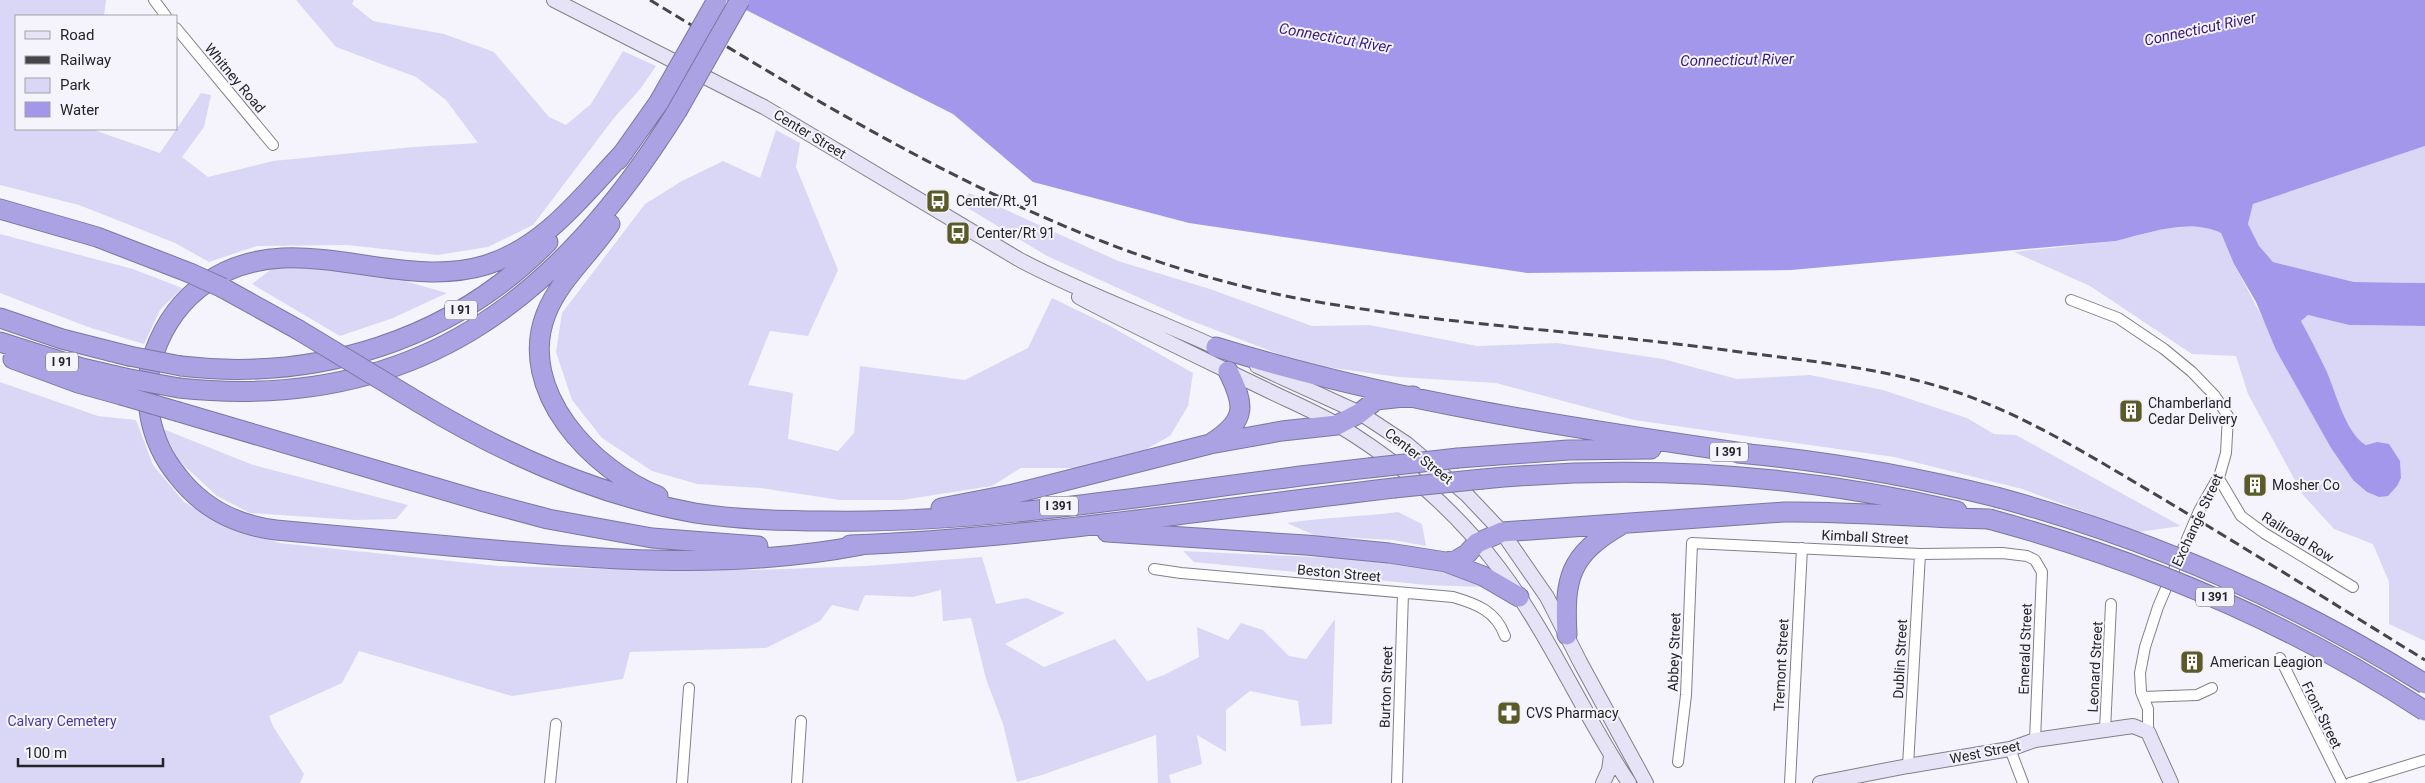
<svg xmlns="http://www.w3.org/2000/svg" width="2425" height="783" font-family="Roboto,sans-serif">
<rect width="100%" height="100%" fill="#f5f4fd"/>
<path fill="#d9d7f5" d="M0 0H106L104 16H16V129H91L160 153 201 93 211 95 204 127 182 157 208 177 273 161 413 147 478 143 446 100 416 77 336 47 296 0H354L352 4 373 21 444 34 494 52 549 117 566 125 591 104 623 51 656 66 641 88 614 118 533 225 488 247 438 255 347 245 257 246 209 262 175 243 79 205 0 185Z
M776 130 800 143 796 167 838 270 808 336 770 331 748 385 793 393 788 439 838 451 854 433 860 366 965 380 1028 348 1052 298 1110 326 1193 373 1188 406 1170 436 1139 453 1084 468H1021L992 486 902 500H840L760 488 697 484 652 471 602 438 572 400 556 352 562 313 645 204 682 181 723 161 760 178Z
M2425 146V283L2354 282 2273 262 2259 247 2248 224 2253 204Z
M969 193 1118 261 1210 289 1312 326 1370 325 1477 346 1557 343 1663 359 1737 379 1810 375 1883 390 1967 418 1994 434 2016 435 2181 526 2139 532 2022 489 1894 457 1634 420 1496 383 1398 377 1305 364 1184 318 1047 256 961 204Z
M2207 226 2221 233 2234 264 2331 448 2353 480 2377 442 2366 445C2345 434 2335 392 2326 370 2318 354 2309 337 2301 321L2308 315 2349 325 2425 326V641L2389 624V582L2373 544 2334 529 2303 495 2248 394 2236 356 2192 354 2090 286 2014 252 2116 241 2167 228Z
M0 234 133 269 182 288 160 310 144 344 88 327 0 293Z
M278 264 380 274 447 293 393 318 340 336 252 284Z
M0 382 98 416 136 420 153 465 184 502 228 528 280 543 498 566 613 569 752 570 865 566 982 557 996 604 1026 598 1065 613 1005 644 1044 667 1115 639 1147 681 1164 675 1199 657 1197 627 1228 640 1241 623 1263 630 1289 656 1306 659 1335 619 1332 724 1301 726 1298 701 1250 691 1226 710V752L1197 735 1202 764 1169 775 1171 783H1158L1156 735 1042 775 1017 782 1003 724 986 679 971 618 943 621 941 590 913 597 865 595 858 611 832 605 820 621 766 648 630 652 623 679 512 696 359 651 342 683 269 716 274 728 304 774 300 783H0Z
M163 429 253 465 408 505 396 519 355 520 250 513 217 496 178 460Z
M1398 512 1422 524 1426 546 1393 540 1316 536 1287 523C1324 517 1361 517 1398 512Z
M1183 551 1373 560 1448 573 1483 587 1427 585 1194 562Z"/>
<path fill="#a397ec" d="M726 0H2425V146L2253 204 2248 224 2259 246 2273 262 2354 282 2425 283V326L2349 325 2308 315 2301 321C2310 337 2318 354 2326 370 2336 392 2345 433 2366 445L2377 442 2389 444 2400 461 2401 478 2397 486 2388 496 2379 497 2367 492 2353 480 2331 448 2276 350 2256 302 2234 264 2221 233C2189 218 2149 233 2116 241L1791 270 1527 273 1189 223 1033 182 953 114Z"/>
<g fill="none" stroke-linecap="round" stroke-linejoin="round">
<g stroke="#818089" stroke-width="12">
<path id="street" d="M154 0 166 16
M176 28 273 145
M2071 300 2118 318 2164 349 2192 372 2215 396 2228 416 2226 453 2220 474 2199 511 2158 607 2145 647 2140 673 2141 692 2148 709V732
M2218 477 2241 516 2264 533 2353 587
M1154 569 1181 573 1453 597C1477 604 1496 611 1505 636
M2280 658 2342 783
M2143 697 2197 695 2212 688
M2105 730 2111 604
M2010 749 2023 783
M1678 762 1686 695 1692 543 1920 554 2002 553 2027 556 2035 560 2042 572 2035 740
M1908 766 1920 554
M550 783 556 724
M682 783 689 688
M797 783 801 721
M1397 783 1403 593
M1790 783 1802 548
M2350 783 2425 760"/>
</g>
<g stroke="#818089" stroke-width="16">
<path id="secondary" d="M554 0 764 107 1020 260C1086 295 1156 319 1224 351
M1079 297C1139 329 1201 358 1263 388 1287 400 1314 411 1338 425 1399 462 1456 511 1499 568 1550 635 1582 713 1629 783
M1257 366 1360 413 1407 444 1467 495 1502 532 1547 597 1580 662 1646 783
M1603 783 1609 770 1611 756
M1820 783 1908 766 2010 749 2035 740 2133 726 2148 732 2171 783"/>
</g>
<g stroke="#7b76a1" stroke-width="21">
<path id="highway" d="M624 152C583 195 545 247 486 265 394 293 291 223 206 283 181 300 164 325 154 353 140 394 150 442 177 475 202 508 236 525 276 530 338 536 400 541 461 547 595 559 730 571 862 545
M618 160 659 102
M0 209 97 237 190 273
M610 224C590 254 559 280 546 314 516 390 592 470 658 496
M223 288 297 329
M0 318 62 339 129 356
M0 342 82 368 125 378
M1216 347C1389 401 1571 428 1750 454
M13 359 78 383 121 395
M181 366C317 382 452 340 548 242
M179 388C413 413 558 302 677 111
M418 402C504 454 595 495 695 513 738 520 783 521 827 521 1009 524 1189 487 1369 468
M179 412 481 501 548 519 652 538 758 546
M1213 442C1247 420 1245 405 1228 371
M1738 453C1826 461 1911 476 1996 497
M1458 458 1568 450 1651 449
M1483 479C1642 464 1800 474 1957 511
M941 508 1013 494 1210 444 1282 431 1337 425 1360 413 1376 400 1413 396
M1107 532 1306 545 1389 553 1446 562 1457 560 1467 554 1477 543 1502 532 1784 512C1852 511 1921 518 1989 519
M850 545C1033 538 1213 509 1394 488
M1446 562 1483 576 1519 597
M1567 635C1564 578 1569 555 1621 525"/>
</g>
<use href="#street" stroke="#fff" stroke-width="10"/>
<use href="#secondary" stroke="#e6e3f6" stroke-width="14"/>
<use href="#highway" stroke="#aaa2e2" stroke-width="19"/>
<path stroke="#46464a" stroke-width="3" stroke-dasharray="10 5" stroke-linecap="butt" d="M650 0C861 128 1077 263 1324 303 1455 325 1587 332 1718 349 1802 361 1884 366 1965 395 2031 419 2092 457 2153 493 2244 547 2334 604 2425 660"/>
<g stroke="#7b76a1" stroke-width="21" stroke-linecap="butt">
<path id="highway-bridge" d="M659 102 717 0
M677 111 740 0
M190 273 223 288
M297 329 418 402
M129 356 181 366
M125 378 179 388
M121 395 179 412
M1369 468 1458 458
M1394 488 1483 479
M1996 497C2148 538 2291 600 2425 684
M1989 519C2143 561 2291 623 2425 711"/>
</g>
<use href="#highway-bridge" stroke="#aaa2e2" stroke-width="19"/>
</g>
<defs>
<g id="bus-square" transform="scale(1.25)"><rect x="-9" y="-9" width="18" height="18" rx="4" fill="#5a5b28" stroke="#f5f4fd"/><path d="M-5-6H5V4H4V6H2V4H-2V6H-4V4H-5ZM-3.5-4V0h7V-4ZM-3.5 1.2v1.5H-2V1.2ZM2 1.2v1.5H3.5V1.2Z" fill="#fff"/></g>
<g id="building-square" transform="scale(1.25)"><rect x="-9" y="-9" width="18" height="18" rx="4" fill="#5a5b28" stroke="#f5f4fd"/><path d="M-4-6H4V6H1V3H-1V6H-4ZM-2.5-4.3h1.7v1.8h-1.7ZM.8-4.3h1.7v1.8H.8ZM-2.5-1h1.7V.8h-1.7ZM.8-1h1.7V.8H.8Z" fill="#fff"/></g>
<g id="pharmacy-square" transform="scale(1.25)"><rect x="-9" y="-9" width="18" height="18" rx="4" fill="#5a5b28" stroke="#f5f4fd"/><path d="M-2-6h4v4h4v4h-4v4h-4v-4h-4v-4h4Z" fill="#fff"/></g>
</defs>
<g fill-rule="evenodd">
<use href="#bus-square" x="938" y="201"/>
<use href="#bus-square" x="958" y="233"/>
<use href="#building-square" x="2131" y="411"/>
<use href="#building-square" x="2255" y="485"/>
<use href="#building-square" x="2192" y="662"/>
<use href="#pharmacy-square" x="1509" y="713"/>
</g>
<g text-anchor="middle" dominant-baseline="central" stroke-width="4" stroke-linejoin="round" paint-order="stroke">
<g fill="#f5f4fd" stroke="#636267" stroke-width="1">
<rect x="445" y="300.5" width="32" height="19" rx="4"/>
<rect x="46" y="352.5" width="32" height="19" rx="4"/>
<rect x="1710" y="442.5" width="38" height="19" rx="4"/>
<rect x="1040" y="496.5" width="38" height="19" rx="4"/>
<rect x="2196" y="587.5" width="38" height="19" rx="4"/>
</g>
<g font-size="12" font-weight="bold" fill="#242427">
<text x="461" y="310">I 91</text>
<text x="62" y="362">I 91</text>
<text x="1729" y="452">I 391</text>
<text x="1059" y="506">I 391</text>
<text x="2215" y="597">I 391</text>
</g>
<g font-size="14" fill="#242427" stroke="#f5f4fd">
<text transform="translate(235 78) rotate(50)">Whitney Road</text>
<text transform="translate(810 134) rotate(31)">Center Street</text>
<text transform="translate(1419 456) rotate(38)">Center Street</text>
<text transform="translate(2197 520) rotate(-65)">Exchange Street</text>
<text transform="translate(1865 537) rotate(3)">Kimball Street</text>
<text transform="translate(2298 537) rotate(32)">Railroad Row</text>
<text transform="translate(1339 573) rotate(5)">Beston Street</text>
<text transform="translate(2025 649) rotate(-88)">Emerald Street</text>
<text transform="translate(1674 652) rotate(-88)">Abbey Street</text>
<text transform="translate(1900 659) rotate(-87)">Dublin Street</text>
<text transform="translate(1781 665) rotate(-87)">Tremont Street</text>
<text transform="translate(2095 667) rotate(-87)">Leonard Street</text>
<text transform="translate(1386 687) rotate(-88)">Burton Street</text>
<text transform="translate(2322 715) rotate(64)">Front Street</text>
<text transform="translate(1985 752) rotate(-11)">West Street</text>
</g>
<g font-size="14" fill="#242427" stroke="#f5f4fd" text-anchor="start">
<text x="956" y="201">Center/Rt. 91</text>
<text x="976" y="233">Center/Rt 91</text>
<text x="2148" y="403">Chamberland<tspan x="2148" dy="16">Cedar Delivery</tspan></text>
<text x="2272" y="485">Mosher Co</text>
<text x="2210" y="662">American Leagion</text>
<text x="1526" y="713">CVS Pharmacy</text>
</g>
<g font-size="14" fill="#4f3799" stroke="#f5f4fd">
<text x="62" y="721">Calvary Cemetery</text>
</g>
<g font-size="15" font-style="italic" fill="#37177a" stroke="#f5f4fd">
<text transform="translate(2200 29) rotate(-12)">Connecticut River</text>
<text transform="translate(1335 38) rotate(10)">Connecticut River</text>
<text transform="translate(1737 60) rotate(-1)">Connecticut River</text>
</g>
</g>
<rect x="15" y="15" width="162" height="115" fill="#f5f4fd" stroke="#a1a1a7"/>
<rect x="25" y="31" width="25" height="8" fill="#e6e3f6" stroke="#a1a1a7"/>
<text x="60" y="40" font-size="15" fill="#242427">Road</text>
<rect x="25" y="56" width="25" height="8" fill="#46464a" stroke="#a1a1a7"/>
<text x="60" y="65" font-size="15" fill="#242427">Railway</text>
<rect x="25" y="78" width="25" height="15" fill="#d9d7f5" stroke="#a1a1a7"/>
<text x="60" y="90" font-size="15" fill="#242427">Park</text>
<rect x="25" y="102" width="25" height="15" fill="#a397ec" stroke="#a1a1a7"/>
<text x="60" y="115" font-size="15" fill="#242427">Water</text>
<path d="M18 758v8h145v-8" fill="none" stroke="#242427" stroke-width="2.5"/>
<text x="25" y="758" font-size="15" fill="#242427" stroke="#f5f4fd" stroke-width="4" paint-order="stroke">100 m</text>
</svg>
